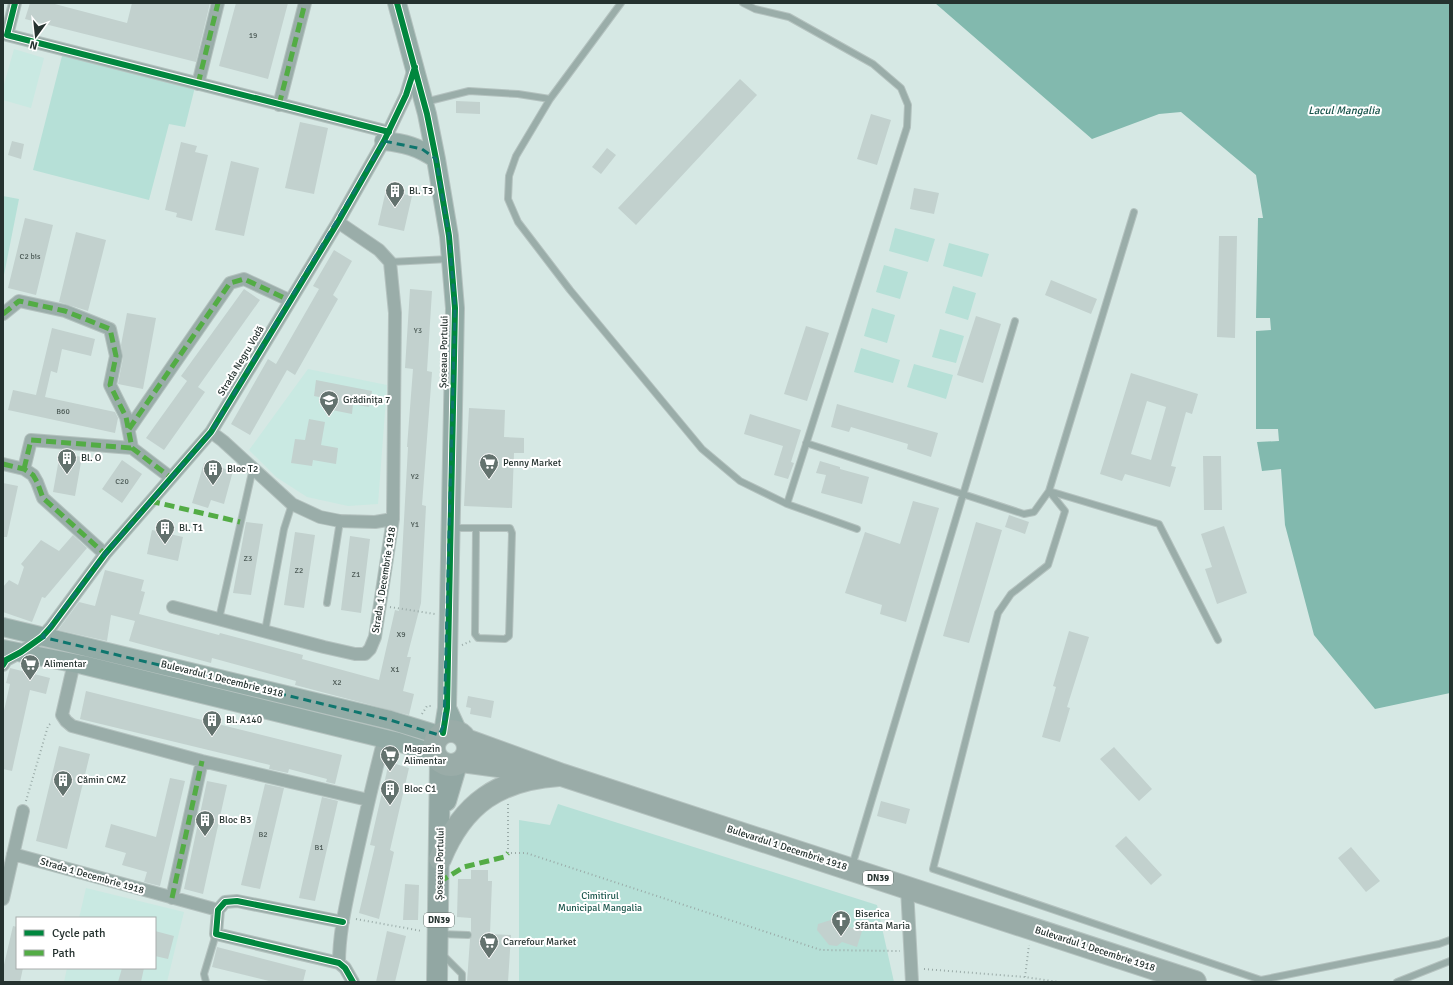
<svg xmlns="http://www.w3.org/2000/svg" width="1453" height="985" font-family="Signika,sans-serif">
<rect width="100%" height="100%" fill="#d6e8e4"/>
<path fill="#c9e9e2" d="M14 49 44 58 31 108 3 100V88Z
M308 369 387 385 378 504 348 506 307 497 276 477 249 450Z
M86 888 184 912 167 982H64L67 968H155V918H79Z"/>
<path fill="#b6e0d7" d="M63 52 195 87 185 127 169 124 149 200 33 170Z
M3 196 19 199 3 280Z
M895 228 935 239 928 262 889 251Z
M949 243 989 254 982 277 943 266Z
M884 265 908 272 900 299 876 292Z
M953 286 976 293 968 320 945 313Z
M872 308 895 315 887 343 864 336Z
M940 329 964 336 956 363 932 357Z
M861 348 900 360 893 383 854 372Z
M914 364 953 375 946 399 907 387Z
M558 804 877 905 894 982H519V820L550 825Z"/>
<path fill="#82b9ae" d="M935 3H1450V693L1375 709 1314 635 1285 525 1281 469 1262 471 1257 442 1279 441 1278 429H1256V331L1271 330 1270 318H1256L1258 218H1263L1256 175 1181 112 1159 114 1092 139Z"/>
<path fill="#c2d1ce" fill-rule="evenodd" d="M30 3H51L127 23 132 3H210L196 62 25 19Z
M236 3H288L268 79 219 66Z
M740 79 757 95 636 225 618 208Z
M456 101 480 102V114L456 113Z
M871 114 891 120 877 165 857 159Z
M300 122 328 128 314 194 285 188Z
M12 141 24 144 21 159 8 155Z
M181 142 197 146 195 152 208 155 192 221 176 217 177 213 165 210Z
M607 148 616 155 601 174 592 167Z
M231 161 259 168 244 236 215 230Z
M914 188 939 193 934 214 910 209Z
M386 190 412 196 404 231 378 225Z
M25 218 53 225 36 295 8 288Z
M76 232 106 240 88 311 59 302Z
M1219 236H1237L1235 338 1217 337Z
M334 250 352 261 333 295 338 299 295 375 287 370 250 435 231 424 268 359 276 364 319 289 313 286Z
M1051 280 1097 299 1091 314 1045 295Z
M244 289 260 300 198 387 205 392 164 450 146 438 187 381 181 376Z
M410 289 432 291 427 371 432 372 422 505 426 506 421 603 407 657H411L403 691 414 694 409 715 295 685 296 681 212 658 211 663 129 641 135 621 111 615 107 641 58 630 79 602 95 606 105 570 144 580 141 591 145 592 139 614 219 635 220 633 303 655 302 659 379 680 395 610 399 611 408 447H407L413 369 405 368Z
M127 313 156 318 143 389 118 384 123 358 121 345Z
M976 316 1001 324 983 383 957 375Z
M806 326 829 333 807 401 784 394Z
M52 328 95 339 91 356 62 349 57 373 51 371 45 397 115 412 118 418 115 433 8 410 13 390 36 395Z
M1131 373 1198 394 1192 414 1186 412 1171 466 1176 467 1170 487 1125 474 1122 481 1100 474ZM1147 401 1166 407 1151 460 1131 454Z
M316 380 372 391 369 407 353 404 352 414 327 409 329 399 314 396Z
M837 404 938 433 931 457 907 449 908 444 851 427 849 432 831 427Z
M469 408 505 410 504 437 524 438V453H514L512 508 464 506Z
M750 414 801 430 791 462 794 463 788 479 774 475 783 446 744 434Z
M309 419 325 422 321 445 338 448 336 464 313 460 312 466 291 463 295 439 305 440Z
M60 453 82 457 75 496 53 492Z
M1203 456H1221L1222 510H1204Z
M122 460 142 474 122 503 102 489Z
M820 461 840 467V469L869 477 862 504 821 493 826 475 816 473Z
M204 463 233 471 224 504 211 500 208 508 192 503Z
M3 483 18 486 7 537H3Z
M913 501 939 508 906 622 880 614 882 605 845 593 865 532 900 544Z
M1009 515 1029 522 1025 534 1005 527Z
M246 522 263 524 251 595 233 593Z
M976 522 1002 530 969 643 943 636Z
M1224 526 1247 593 1217 604 1205 569 1212 567 1201 534Z
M152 530 183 537 178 561 147 554Z
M295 532 315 535 304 608 284 605Z
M73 535 87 548 45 598 42 597 32 622 3 612V587L9 580 18 585 24 567 21 564 41 540 59 551Z
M350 536 370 539 361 613 341 610Z
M1069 631 1089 637 1067 707 1070 708 1060 742 1042 737 1056 687 1053 686Z
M10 668 50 678 46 694 30 690 12 771 3 769V715L10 684 6 683Z
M86 691 342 755 335 784 326 782 327 779 289 769 288 773 269 769 270 765 80 719Z
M468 696 494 701 491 718 470 714 471 708 466 707Z
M59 746 90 754 67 849 36 841Z
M1114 747 1152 789 1139 801 1100 759Z
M389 762 409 768 390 850 394 852 379 919 359 913 375 846 370 845Z
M170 778 185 781 160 886 144 882 147 872 122 865 126 853 105 847 111 824 156 837Z
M207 781 227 785 203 894 184 889Z
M265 784 284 788 260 889 241 885Z
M322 797 338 801 315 901 299 898Z
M881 801 910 809 906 824 877 816Z
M1126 836 1162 875 1151 885 1115 846Z
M1351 847 1380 881 1366 892 1338 858Z
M471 870H488V881H492L490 934 511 935 508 982H467L470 939 472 936 471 931V918L457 917 458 879H471Z
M405 884 419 885 418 920H403Z
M837 918 844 921 846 926 862 931 857 947 842 942 837 946 829 945 817 930 818 924Z
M13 926 17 927V968H23L20 982H3V969Z
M155 931 174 936 168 959 155 956Z
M387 931 406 936 395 982H376Z
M217 947 306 970 303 982H273L212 967Z
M122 968H144L141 982H118Z"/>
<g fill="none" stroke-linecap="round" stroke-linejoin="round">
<g stroke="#b4c2bf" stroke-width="8">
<path id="lane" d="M621 3 550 99 516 156 509 176 508 199 518 222 570 290 702 449 740 481 787 504 857 529
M743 3 755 9 789 17 873 64 901 88 908 105 907 127 787 504
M425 102 469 91 518 94 550 99
M1134 212 1049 491 1065 511 1048 565 1011 594 998 613 933 869 1261 980 1439 944 1450 940
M390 262 449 259
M806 443 1024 514 1034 512 1049 491 1159 524 1218 640
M453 528H476L475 634 478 638 505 639 509 636 512 533 510 528H476
M327 603 340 521
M219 619 253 468
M265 631 284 529 292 504
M852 866 1015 321
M440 934 468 935
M442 954 462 974V982
M206 982 204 974 216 934
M1397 982 1450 961"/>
</g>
<g stroke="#b4c2bf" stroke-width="14">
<path id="street" d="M15 3 7 35 389 132
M198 84 218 3
M279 105 305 3
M3 314 19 301 65 311 110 329 116 356 110 385 126 417 132 448 170 477
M129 429 230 283 244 279 289 300
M211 432 223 441 292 504 320 517 340 521 375 522 393 519 395 313 390 262 379 250 338 222
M3 464 24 469 33 475 37 482 43 498 105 554
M24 469 31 440 132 448
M173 607 324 647 355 654H365L370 649 375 637 393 519
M74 663 62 715 66 721 72 726 202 761 368 800
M3 665 6 660 21 652 42 637 51 627 105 554 211 432 338 222 384 141 406 95 414 68
M13 854 218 910
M907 888 912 982
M172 898 202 761
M3 899 23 811
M343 922 237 901 225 902 218 910 216 934 339 963 345 968 353 982
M339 963C339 933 346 904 352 875 362 830 372 784 384 739"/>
</g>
<g stroke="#b4c2bf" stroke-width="20">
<path id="secondary" d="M397 3 427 114 436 159 449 236 455 308 447 708 443 733
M384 141C404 143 419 147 436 159
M3 627 390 720 439 735
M3 649 83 665 398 742 435 754
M447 708 458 732"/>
</g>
<g stroke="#b4c2bf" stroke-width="22">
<path id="primary" d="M446 801 457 764
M437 982 440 761"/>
</g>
<g stroke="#b4c2bf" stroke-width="24">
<path id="highway" d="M434 748a17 17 0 1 1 34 0a17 17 0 1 1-34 0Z
M466 740 562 775 1195 982
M462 761 520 769
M440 859C463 803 499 779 559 775"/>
</g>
<path stroke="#9aaba8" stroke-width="2" stroke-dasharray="1 3" stroke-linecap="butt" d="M390 607 435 614
M462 645 471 641
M422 714 427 706H433
M26 801 48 726 52 722
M508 804V853H526L821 950 900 951
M356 919 422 931
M924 969 1025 977 1058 982
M1025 977 1029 945"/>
<use href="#lane" stroke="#9aada9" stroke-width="6"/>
<use href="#street" stroke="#9aada9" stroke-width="12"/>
<use href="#secondary" stroke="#93aba6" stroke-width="18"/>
<use href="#primary" stroke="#92a7a3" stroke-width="20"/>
<use href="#highway" stroke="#9aaca8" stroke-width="22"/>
<path stroke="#53ac45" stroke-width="5" stroke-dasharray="10 5" stroke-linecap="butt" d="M198 84 218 3
M279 105 305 3
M3 314 19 301 65 311 110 329 116 356 110 385 126 417 132 448 170 477
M129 429 230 283 244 279 289 300
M3 464 24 469 33 475 37 482 43 498 105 554
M24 469 31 440 132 448
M150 501 240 522
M439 882 464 867 504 857 508 853
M172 898 202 761"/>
<g stroke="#fff" stroke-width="8">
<path id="cycleway" d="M15 3 7 35 389 132
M397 3 427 114 436 159 449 236 455 308 447 708 443 733
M3 665 6 660 21 652 42 637 51 627 105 554 211 432 338 222 384 141 406 95 415 67
M343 922 237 901 225 902 218 910 216 934 339 963 345 968 353 982"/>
</g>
<use href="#cycleway" stroke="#00873e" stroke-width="6"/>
</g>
<path fill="none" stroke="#0f766e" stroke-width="3" stroke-dasharray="8 5" stroke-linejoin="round" d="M384 141 422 149 436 159 449 236 455 308 444 724 439 735 390 720 42 637 105 554 211 432Z"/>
<defs>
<g id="building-pin" transform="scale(1)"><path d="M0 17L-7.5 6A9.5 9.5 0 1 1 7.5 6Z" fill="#63726e" stroke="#fff"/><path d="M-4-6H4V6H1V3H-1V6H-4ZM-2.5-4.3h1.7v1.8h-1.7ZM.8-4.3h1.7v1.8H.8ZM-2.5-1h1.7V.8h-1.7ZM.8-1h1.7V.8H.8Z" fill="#fff"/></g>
<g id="school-pin" transform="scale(1)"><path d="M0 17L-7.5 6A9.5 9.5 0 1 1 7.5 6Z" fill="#63726e" stroke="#fff"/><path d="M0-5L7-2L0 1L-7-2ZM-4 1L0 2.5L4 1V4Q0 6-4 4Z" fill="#fff"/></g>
<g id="supermarket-pin" transform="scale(1)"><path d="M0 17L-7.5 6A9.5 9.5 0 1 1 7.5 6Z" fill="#63726e" stroke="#fff"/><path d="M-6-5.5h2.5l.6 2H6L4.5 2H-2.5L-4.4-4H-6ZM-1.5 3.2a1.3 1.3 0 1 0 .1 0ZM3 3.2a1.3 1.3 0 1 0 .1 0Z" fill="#fff"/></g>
<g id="church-pin" transform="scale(1)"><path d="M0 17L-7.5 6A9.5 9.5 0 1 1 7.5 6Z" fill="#63726e" stroke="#fff"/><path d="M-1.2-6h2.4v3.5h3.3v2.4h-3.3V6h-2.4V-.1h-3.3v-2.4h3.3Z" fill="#fff"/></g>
</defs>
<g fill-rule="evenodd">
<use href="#building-pin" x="395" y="191"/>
<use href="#school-pin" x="329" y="400"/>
<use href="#building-pin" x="67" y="458"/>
<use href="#supermarket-pin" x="489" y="463"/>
<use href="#building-pin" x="213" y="469"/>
<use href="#building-pin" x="165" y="528"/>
<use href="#supermarket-pin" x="30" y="664"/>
<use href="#building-pin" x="212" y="720"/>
<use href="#supermarket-pin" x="390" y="755"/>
<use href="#building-pin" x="63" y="780"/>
<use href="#building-pin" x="390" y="789"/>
<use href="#building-pin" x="205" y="820"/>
<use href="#church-pin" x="841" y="920"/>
<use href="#supermarket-pin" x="489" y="942"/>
</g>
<g text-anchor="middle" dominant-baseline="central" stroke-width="4" stroke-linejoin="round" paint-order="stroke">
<g font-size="8" fill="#4e5c58">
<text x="253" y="35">19</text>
<text x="30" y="256">C2 bis</text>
<text x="418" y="330">Y3</text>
<text x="63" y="411">B60</text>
<text x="415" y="476">Y2</text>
<text x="122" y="481">C20</text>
<text x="415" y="524">Y1</text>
<text x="248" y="558">Z3</text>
<text x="299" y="570">Z2</text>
<text x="356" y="574">Z1</text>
<text x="401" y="634">X9</text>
<text x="395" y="669">X1</text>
<text x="337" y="682">X2</text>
<text x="263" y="834">B2</text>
<text x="319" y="847">B1</text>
</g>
<g fill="#fff" stroke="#66706d" stroke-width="1">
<rect x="863" y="871" width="30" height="14" rx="3"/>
<rect x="424" y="913" width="30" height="14" rx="3"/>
</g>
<g font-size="9" font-weight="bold" fill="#25322f">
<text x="878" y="878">DN39</text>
<text x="439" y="920">DN39</text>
</g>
<g font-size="10" fill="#25322f" stroke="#fff" text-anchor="start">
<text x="409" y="191">Bl. T3</text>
<text x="343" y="400">Grădinița 7</text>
<text x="81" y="458">Bl. O</text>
<text x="503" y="463">Penny Market</text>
<text x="227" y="469">Bloc T2</text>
<text x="179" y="528">Bl. T1</text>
<text x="44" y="664">Alimentar</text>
<text x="226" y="720">Bl. A140</text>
<text x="404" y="749">Magazin<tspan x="404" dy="12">Alimentar</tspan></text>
<text x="77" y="780">Cămin CMZ</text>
<text x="404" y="789">Bloc C1</text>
<text x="219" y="820">Bloc B3</text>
<text x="855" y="914">Biserica<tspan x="855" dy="12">Sfânta Maria</tspan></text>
<text x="503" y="942">Carrefour Market</text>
</g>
<g font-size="10" fill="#25322f" stroke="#fff">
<text transform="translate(444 352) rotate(-89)">Șoseaua Portului</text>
<text transform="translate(241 361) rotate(-59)">Strada Negru Vodă</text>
<text transform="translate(384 580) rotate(-81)">Strada 1 Decembrie 1918</text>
<text transform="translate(222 679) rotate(14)">Bulevardul 1 Decembrie 1918</text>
<text transform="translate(787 848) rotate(18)">Bulevardul 1 Decembrie 1918</text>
<text transform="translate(440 864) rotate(-89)">Șoseaua Portului</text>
<text transform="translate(92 876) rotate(16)">Strada 1 Decembrie 1918</text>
<text transform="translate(1095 949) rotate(18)">Bulevardul 1 Decembrie 1918</text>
</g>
<g font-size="10" fill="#1b564c" stroke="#fff">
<text x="600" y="896">Cimitirul<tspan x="600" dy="12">Municipal Mangalia</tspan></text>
</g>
<g font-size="11" font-style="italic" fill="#165249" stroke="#fff">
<text x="1344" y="110">Lacul Mangalia</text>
</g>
</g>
<rect width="1453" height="985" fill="none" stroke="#25322f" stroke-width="8"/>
<rect x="16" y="917" width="140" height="52" fill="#ffffff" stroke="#a8adac"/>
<rect x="24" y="930" width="20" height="6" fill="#00873e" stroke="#a8adac"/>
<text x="52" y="937" font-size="12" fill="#25322f">Cycle path</text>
<rect x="24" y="950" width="20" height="6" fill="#53ac45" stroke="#a8adac"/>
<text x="52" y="957" font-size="12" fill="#25322f">Path</text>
<g transform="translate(36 36) rotate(195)" stroke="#ffffff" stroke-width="3" paint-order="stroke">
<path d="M0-3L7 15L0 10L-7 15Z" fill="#25322f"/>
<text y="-6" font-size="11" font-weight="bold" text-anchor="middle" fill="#25322f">N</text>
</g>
</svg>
